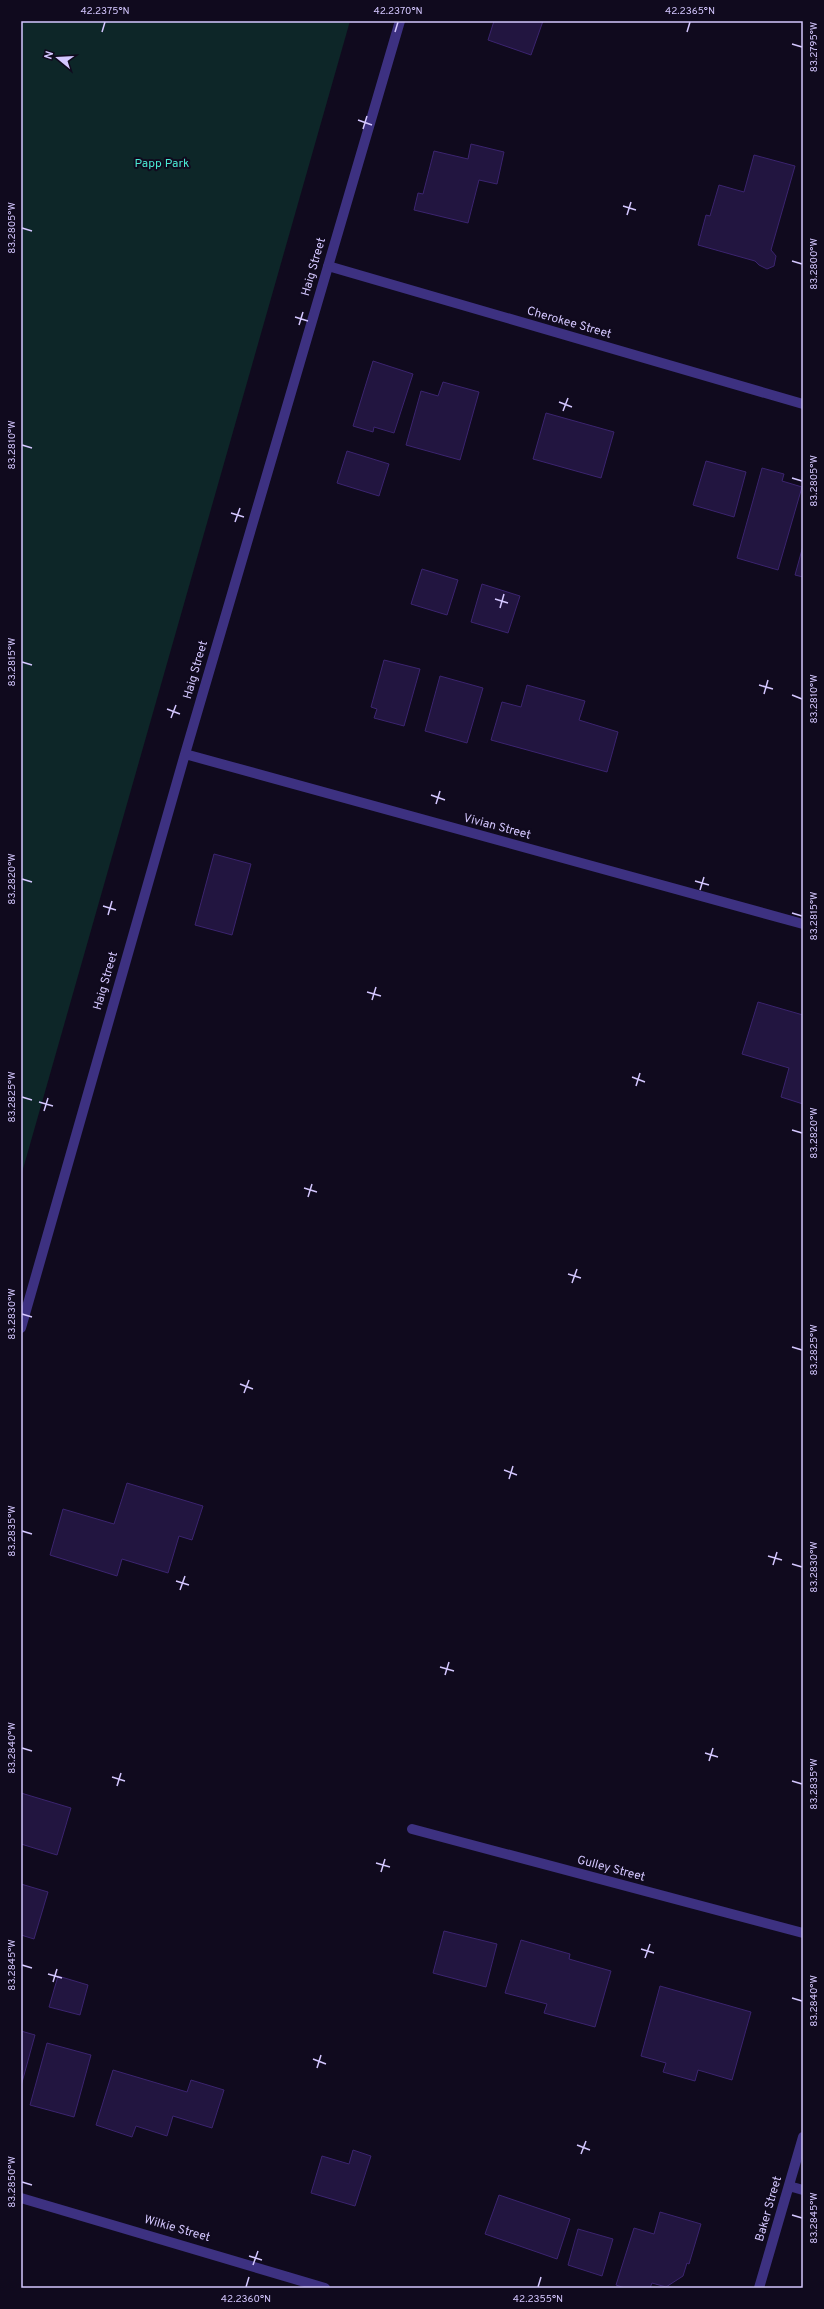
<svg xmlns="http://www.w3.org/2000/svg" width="824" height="2309" font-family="Overpass,sans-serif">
<rect width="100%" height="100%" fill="#100a1e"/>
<path fill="#0d2628" d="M21 21H350L21 1176Z"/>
<path fill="#221540" stroke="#3b246f" d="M494 21H543L531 55 488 40Z
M471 144 504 152 497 184 479 180 468 223 414 210 418 193 423 194 434 151 468 159Z
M754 155 795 166 771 250 776 256 774 266 767 269 759 265 755 261 698 245 706 215 710 216 719 185 744 192Z
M373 361 413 374 394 433 374 427 373 432 353 426Z
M443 382 479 392 460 460 406 445 421 391 438 396Z
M546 413 614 432 601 478 533 459Z
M347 451 389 464 379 496 337 483Z
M706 461 746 472 734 517 693 505Z
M762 468 784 474 782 481 802 487 778 570 737 558Z
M803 546V577L795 575Z
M422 569 458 580 447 615 411 604Z
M482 584 520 596 508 633 471 622Z
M384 660 420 669 404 726 374 718 377 709 371 707Z
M440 676 483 688 467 743 425 731Z
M527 685 585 701 579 720 618 732 607 772 491 740 502 702 521 707Z
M214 854 251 864 232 935 195 925Z
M758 1002 803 1015V1104L781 1097 789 1068 742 1054Z
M127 1483 203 1506 192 1540 179 1536 168 1573 122 1559 117 1576 50 1555 63 1509 114 1524Z
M21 1793 71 1808 57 1855 21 1844Z
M21 1884 48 1892 34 1939 21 1935Z
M444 1931 497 1944 486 1987 433 1973Z
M521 1940 570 1954 569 1959 611 1971 595 2027 544 2013 547 2004 505 1993Z
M58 1976 88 1985 80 2015 49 2007Z
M660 1986 751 2012 732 2080 698 2070 695 2081 663 2072 666 2063 641 2056Z
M21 2031 35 2035 21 2086Z
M47 2043 91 2055 74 2117 30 2105Z
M113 2070 187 2092 191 2080 224 2090 212 2128 173 2116 167 2136 136 2126 132 2137 96 2125Z
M353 2150 371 2156 355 2206 311 2193 322 2156 349 2164Z
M499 2195 570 2219 557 2259 485 2234Z
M660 2212 701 2224 689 2264 687 2263 683 2276 666 2287 652 2283 650 2288H625L616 2285 634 2228 654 2234Z
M578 2229 613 2239 602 2276 568 2265Z"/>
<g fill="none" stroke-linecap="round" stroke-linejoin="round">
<path stroke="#3d3181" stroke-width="10" d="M328 266 803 404
M185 754 803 924
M21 1328 185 754 400 21
M412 1829 803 1933
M789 2186 803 2190
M21 2198 325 2288
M759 2288 803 2137"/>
</g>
<path fill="none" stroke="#d4c7ff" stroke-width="1.5" d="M102 32 105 22M395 32 398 22M687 32 690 22M792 44 802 47M358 120 372 125M363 129 367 116M623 206 636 210M627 215 631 202M22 228 32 231M792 261 802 264M295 317 308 321M299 325 303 312M559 402 572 407M563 411 568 398M22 445 32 448M792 478 802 481M231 513 244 517M235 522 240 508M495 599 508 603M500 608 504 594M22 662 32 665M759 685 773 689M764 694 768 680M792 695 802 699M167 709 180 714M171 718 176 705M431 795 445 800M436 804 440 791M22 879 32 882M695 881 709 885M700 890 704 877M103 906 116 910M792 913 802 916M108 915 112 901M367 992 381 996M372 1000 376 987M632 1077 645 1082M636 1086 640 1073M22 1097 32 1100M39 1102 53 1106M44 1111 48 1098M792 1130 802 1133M304 1188 317 1192M308 1197 312 1184M568 1274 581 1278M572 1283 577 1269M22 1314 32 1317M792 1347 802 1350M240 1384 253 1389M244 1393 249 1380M504 1470 517 1475M509 1479 513 1466M22 1531 32 1534M768 1556 782 1560M792 1564 802 1567M773 1565 777 1552M176 1581 189 1585M180 1590 185 1576M440 1667 454 1671M445 1675 449 1662M22 1748 32 1751M705 1753 718 1757M709 1761 713 1748M112 1777 125 1781M792 1781 802 1784M117 1786 121 1773M376 1863 390 1867M381 1872 385 1859M641 1949 654 1953M645 1958 650 1944M22 1965 32 1968M48 1974 62 1978M53 1982 57 1969M792 1998 802 2001M313 2059 326 2064M317 2068 321 2055M577 2145 590 2150M581 2154 586 2141M22 2182 32 2185M792 2215 802 2218M249 2256 262 2260M253 2265 258 2251M246 2287 249 2277M538 2287 541 2277"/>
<g text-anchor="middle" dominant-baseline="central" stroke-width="4" stroke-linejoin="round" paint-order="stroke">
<g font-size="12" fill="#4ae8d2" stroke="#100a1e">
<text x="162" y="164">Papp Park</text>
</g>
<g font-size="12" fill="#d4c7ff" stroke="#100a1e">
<text transform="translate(314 267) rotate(-74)">Haig Street</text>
<text transform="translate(569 323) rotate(16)">Cherokee Street</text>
<text transform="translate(196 670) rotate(-74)">Haig Street</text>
<text transform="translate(497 827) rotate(15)">Vivian Street</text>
<text transform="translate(106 981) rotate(-74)">Haig Street</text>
<text transform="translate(611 1869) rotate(15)">Gulley Street</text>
<text transform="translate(769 2209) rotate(-74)">Baker Street</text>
<text transform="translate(177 2229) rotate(16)">Wilkie Street</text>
</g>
</g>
<rect width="824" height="2309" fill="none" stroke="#100a1e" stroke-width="44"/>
<g transform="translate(58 58) rotate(288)" stroke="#100a1e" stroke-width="3" paint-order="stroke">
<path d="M0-3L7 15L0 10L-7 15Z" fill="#d4c7ff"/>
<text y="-6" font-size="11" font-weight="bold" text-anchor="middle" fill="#d4c7ff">N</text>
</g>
<rect x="22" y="22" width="780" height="2265" fill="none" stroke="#d4c7ff" stroke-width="1.5"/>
<g font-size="10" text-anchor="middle" fill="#d4c7ff">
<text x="105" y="14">42.2375°N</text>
<text x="398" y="14">42.2370°N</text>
<text x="690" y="14">42.2365°N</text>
<text transform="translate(813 47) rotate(-90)" y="4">83.2795°W</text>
<text transform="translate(11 228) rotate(-90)" y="4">83.2805°W</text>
<text transform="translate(813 264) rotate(-90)" y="4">83.2800°W</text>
<text transform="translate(11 445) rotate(-90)" y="4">83.2810°W</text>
<text transform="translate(813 481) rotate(-90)" y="4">83.2805°W</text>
<text transform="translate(11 662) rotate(-90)" y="4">83.2815°W</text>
<text transform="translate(813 699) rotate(-90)" y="4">83.2810°W</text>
<text transform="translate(11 879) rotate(-90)" y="4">83.2820°W</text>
<text transform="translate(813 916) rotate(-90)" y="4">83.2815°W</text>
<text transform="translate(11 1097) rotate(-90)" y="4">83.2825°W</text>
<text transform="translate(813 1133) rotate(-90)" y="4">83.2820°W</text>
<text transform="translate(11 1314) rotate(-90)" y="4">83.2830°W</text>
<text transform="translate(813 1350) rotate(-90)" y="4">83.2825°W</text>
<text transform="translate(11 1531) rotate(-90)" y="4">83.2835°W</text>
<text transform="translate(813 1567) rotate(-90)" y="4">83.2830°W</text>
<text transform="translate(11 1748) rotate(-90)" y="4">83.2840°W</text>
<text transform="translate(813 1784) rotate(-90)" y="4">83.2835°W</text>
<text transform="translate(11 1965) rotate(-90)" y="4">83.2845°W</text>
<text transform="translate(813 2001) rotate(-90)" y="4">83.2840°W</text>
<text transform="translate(11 2182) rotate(-90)" y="4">83.2850°W</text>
<text transform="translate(813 2218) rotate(-90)" y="4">83.2845°W</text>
<text x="246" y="2302">42.2360°N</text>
<text x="538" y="2302">42.2355°N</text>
</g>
</svg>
